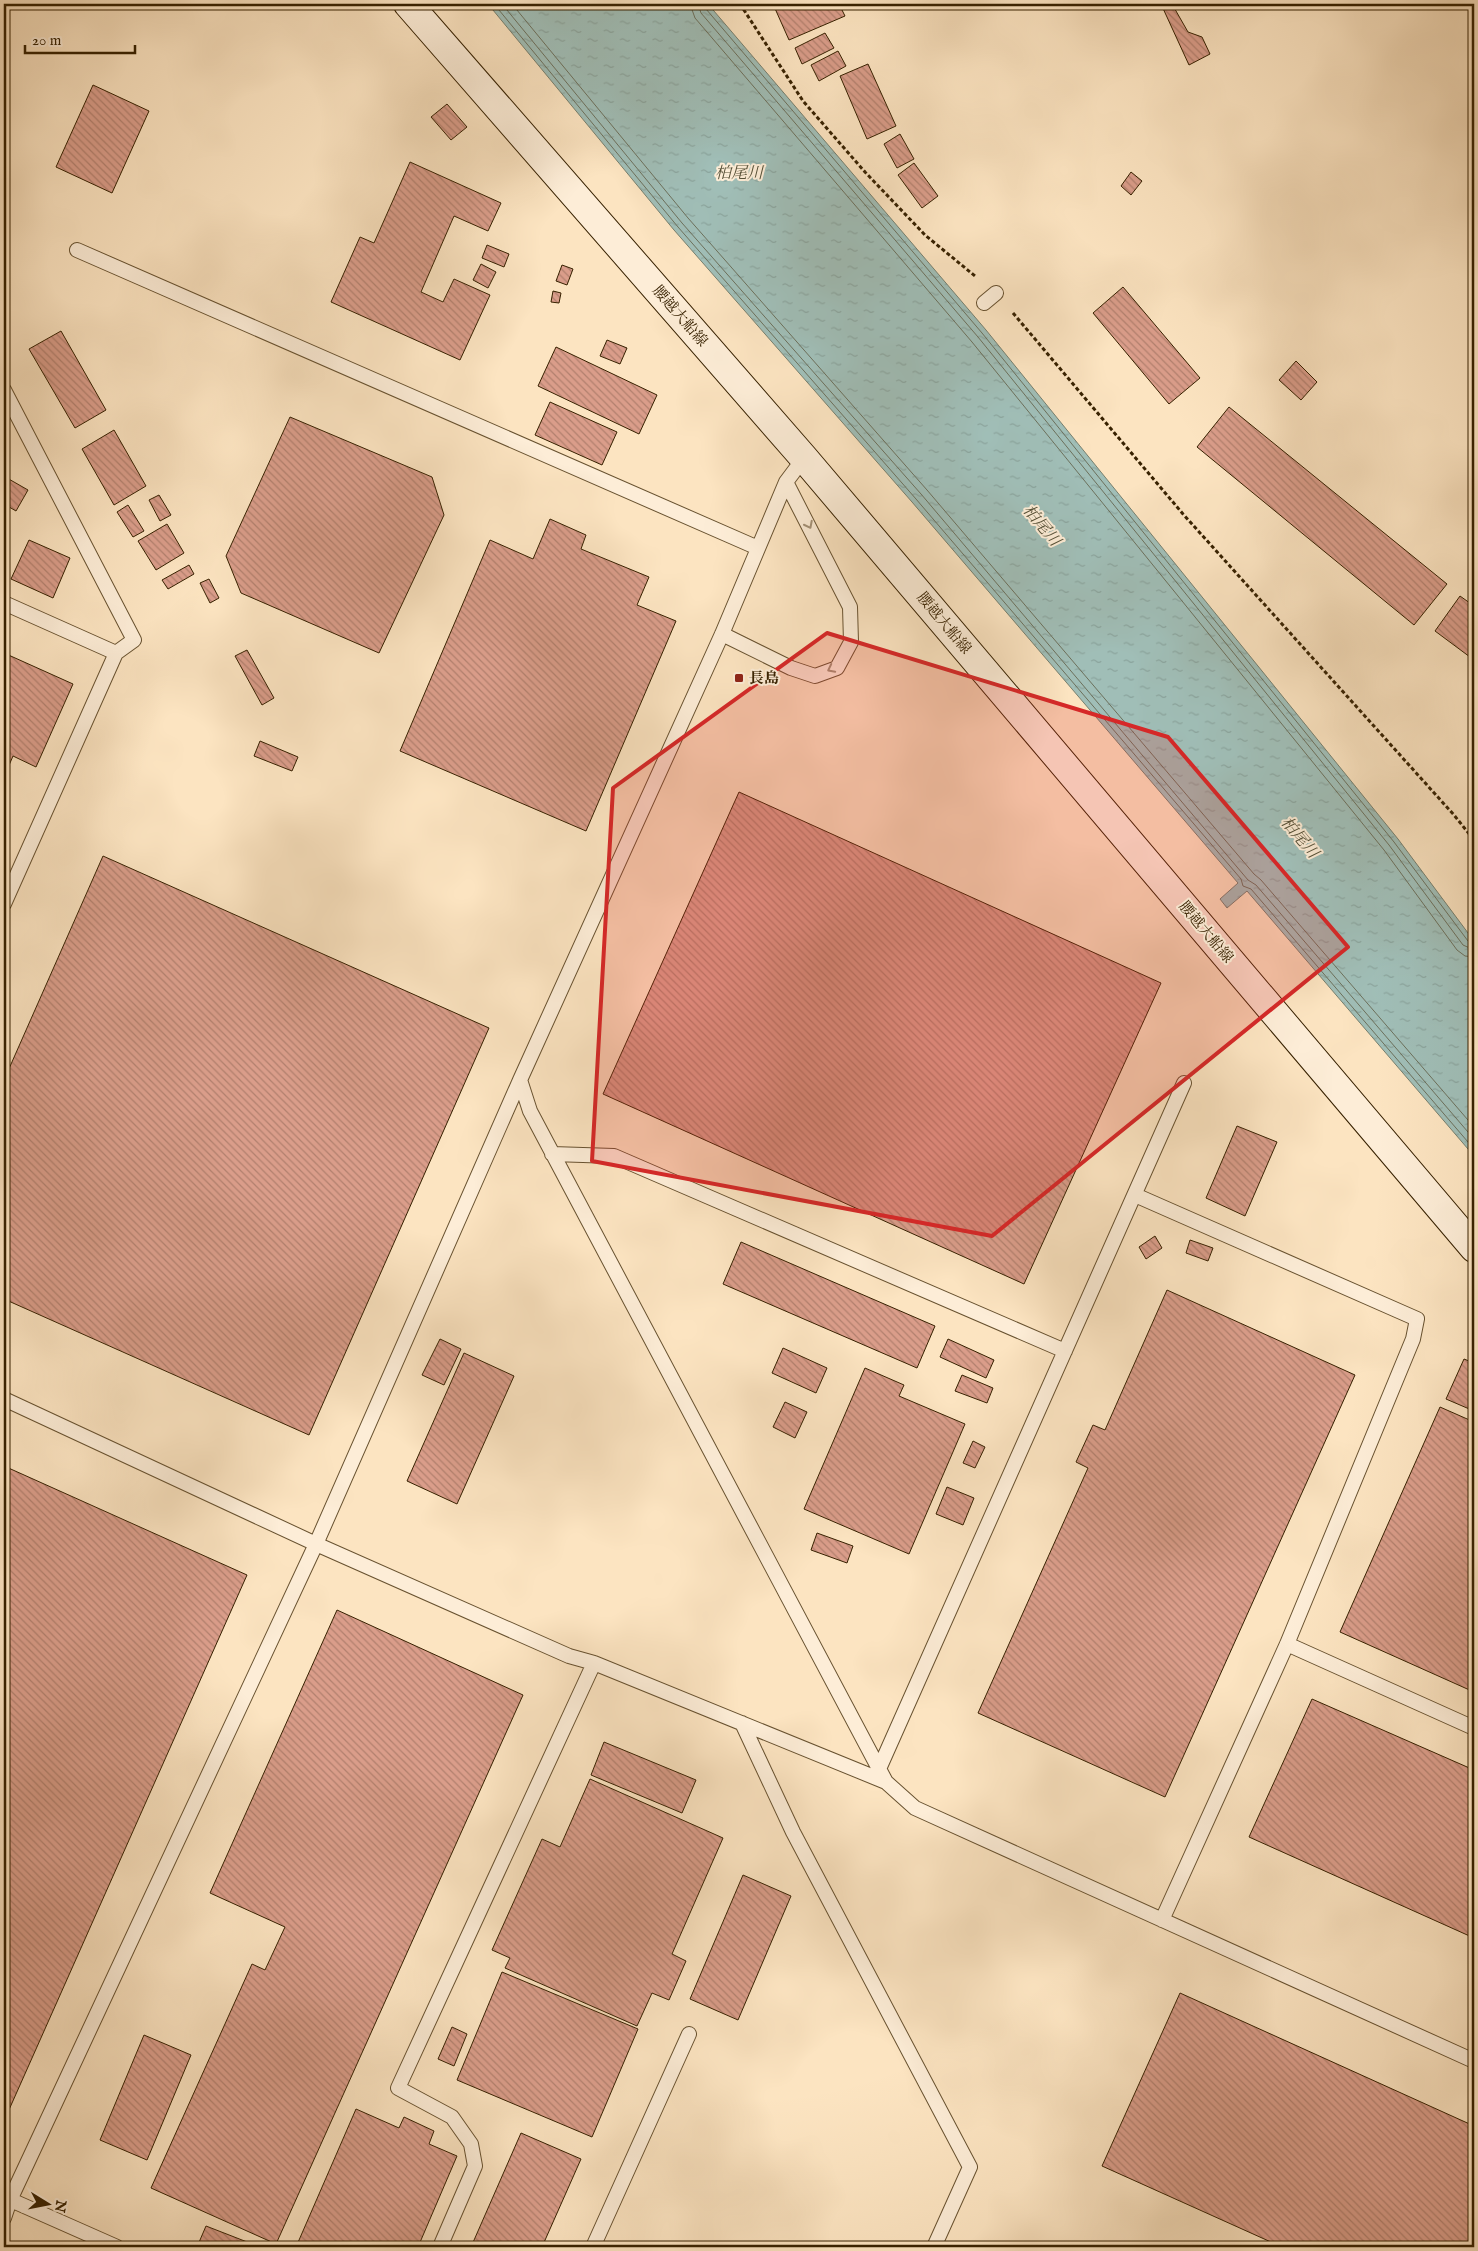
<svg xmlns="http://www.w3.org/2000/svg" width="1478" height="2251" font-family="'IM FELL English','Noto Serif JP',serif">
<defs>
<pattern id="water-ripples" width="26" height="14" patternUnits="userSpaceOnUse" patternTransform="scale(1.25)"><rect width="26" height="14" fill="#a0beb7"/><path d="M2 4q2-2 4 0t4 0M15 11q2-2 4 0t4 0" fill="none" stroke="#8aa39c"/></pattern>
<pattern id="building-back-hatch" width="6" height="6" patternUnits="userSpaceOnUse" patternTransform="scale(1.25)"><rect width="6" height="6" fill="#da9d8a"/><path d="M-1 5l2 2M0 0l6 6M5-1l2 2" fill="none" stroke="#b2806e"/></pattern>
</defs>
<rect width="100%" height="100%" fill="#fce4c1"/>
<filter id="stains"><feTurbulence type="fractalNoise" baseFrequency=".004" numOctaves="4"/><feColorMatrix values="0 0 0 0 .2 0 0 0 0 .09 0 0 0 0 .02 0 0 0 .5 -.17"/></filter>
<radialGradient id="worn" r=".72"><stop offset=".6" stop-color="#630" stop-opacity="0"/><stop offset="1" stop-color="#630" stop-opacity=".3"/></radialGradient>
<path fill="url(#water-ripples)" stroke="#767f6e" d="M488 4H708L986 330 1398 839 1474 941V1156L1247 891 1227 908 1220 899 1238 883 912 502 674 230Z"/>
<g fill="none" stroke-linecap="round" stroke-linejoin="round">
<path stroke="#6c705c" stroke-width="1" d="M494 4 678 227 916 499 1241 879 1243 886 1251 889 1474 1149
M502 4 682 223 921 494 1248 880 1256 885 1474 1139
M512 4 688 218 927 490 1254 874 1261 880 1474 1127
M690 4 695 18 972 342 1384 850 1457 950 1465 956 1474 957
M698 4 701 13 978 337 1389 845 1463 945 1474 950
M704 4 706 9 982 333 1394 842 1468 941 1474 944"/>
</g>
<path fill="url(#building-back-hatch)" stroke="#372100" d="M773 4H839L845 16 789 40Z
M1161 4H1172L1188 32 1202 37 1210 54 1189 65Z
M825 33 834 48 802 64 795 48Z
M838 51 846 66 819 81 811 65Z
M868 64 896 126 867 139 840 76Z
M93 85 149 111 112 193 56 167Z
M447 104 467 127 451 140 431 117Z
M900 134 914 159 897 168 884 144Z
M410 162 501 203 488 231 454 216 421 292 443 302 454 279 490 295 460 360 331 302 360 237 374 243Z
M914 163 938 196 922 208 898 175Z
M1131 172 1142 181 1131 195 1121 186Z
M487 245 509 254 504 267 482 258Z
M481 264 496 272 488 288 473 280Z
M562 265 573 269 567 285 556 281Z
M1123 287 1200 378 1169 404 1093 313Z
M553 291 561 293 559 303 551 302Z
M61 331 106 410 75 428 29 349Z
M607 340 627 348 620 364 600 356Z
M556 347 657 395 639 434 538 386Z
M1296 361 1317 382 1301 400 1279 380Z
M550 402 617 432 602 465 535 435Z
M1229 407 1447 584 1414 625 1197 447Z
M290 417 432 477 444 515 379 653 241 593 226 556Z
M114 430 146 486 114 505 82 449Z
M7 478 28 490 16 511 4 504V483Z
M159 495 171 515 160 521 149 500Z
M128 505 144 531 133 537 117 512Z
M550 519 586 535 581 549 649 577 637 605 676 621 586 831 400 751 490 540 533 559Z
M167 524 184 553 156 570 138 541Z
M29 540 70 558 53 598 11 579Z
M189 565 194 574 168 589 162 580Z
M209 579 219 598 210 603 200 583Z
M1460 596 1474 606V660L1435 631Z
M247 650 274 698 262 705 235 656Z
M4 653 73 684 36 767 13 756 4 777Z
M260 741 298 757 292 771 254 756Z
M739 792 1161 983 1024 1284 603 1094Z
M103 856 489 1028 309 1435 4 1299V1080Z
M1237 1126 1277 1142 1245 1216 1206 1198Z
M1155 1236 1162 1248 1146 1259 1139 1247Z
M1190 1240 1213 1248 1208 1261 1186 1253Z
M741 1242 935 1326 917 1368 723 1284Z
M1167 1290 1355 1375 1165 1797 978 1713 1088 1468 1076 1462 1093 1425 1105 1430Z
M440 1339 461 1349 444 1385 422 1375Z
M948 1339 994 1360 986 1378 940 1357Z
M783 1348 827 1368 816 1393 772 1373Z
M464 1353 514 1376 457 1504 407 1481Z
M1464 1359 1474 1363V1411L1446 1399Z
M865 1368 904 1385 899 1396 965 1424 909 1554 804 1509Z
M962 1375 993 1388 987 1403 955 1391Z
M785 1402 807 1412 795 1438 773 1427Z
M1440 1407 1474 1422V1692L1340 1632Z
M973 1441 985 1447 975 1468 963 1463Z
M4 1466 247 1575 4 2121Z
M947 1487 974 1498 963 1525 936 1514Z
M817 1533 853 1546 847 1563 811 1550Z
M337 1610 523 1695 276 2244 151 2188 252 1964 265 1970 285 1927 210 1893Z
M1312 1699 1474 1770V1938L1249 1837Z
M604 1742 696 1780 682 1813 591 1775Z
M590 1779 723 1838 672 1954 686 1961 669 2000 652 1993 637 2026 505 1968 510 1958 492 1950 542 1839 560 1847Z
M743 1875 791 1896 738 2020 690 1999Z
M502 1972 638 2029 592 2137 457 2080Z
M1180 1993 1474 2126V2247H1282L1102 2166Z
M452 2027 467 2034 454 2066 438 2059Z
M144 2035 191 2055 147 2160 100 2140Z
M356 2109 399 2128 404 2117 434 2131 429 2144 457 2156 418 2247H296Z
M521 2133 581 2159 542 2247H471Z
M206 2226 260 2247H197Z"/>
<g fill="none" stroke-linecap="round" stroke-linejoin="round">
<g stroke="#685230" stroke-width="16">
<path id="lane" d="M77 250 758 548
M984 303 996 293
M4 390 134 640 116 653 4 904
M4 603 116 653
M722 634 791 668 815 676 837 668 851 642 850 607 786 482
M520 1080 530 1111 886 1782 915 1808 1474 2061
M552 1154 614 1156 1065 1351
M1135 1195 1417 1319 1413 1339 1287 1644 1162 1920
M4 1399 316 1544 569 1656 594 1663 886 1782
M1287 1644 1474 1728
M742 1723 793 1832 970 2167 934 2247
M879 1769 1184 1083
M4 2197 117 2247
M4 2218 10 2200 316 1544 520 1080 722 634 786 482 804 458
M440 2247 475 2166 471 2144 452 2117 398 2088 594 1663
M593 2247 689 2034"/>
</g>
<g stroke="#372100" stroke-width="30">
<path id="secondary" d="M408 4 804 458 1474 1248"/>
</g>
<path stroke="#372100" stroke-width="3" stroke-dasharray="4 2.5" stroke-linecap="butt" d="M740 4 803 101 865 172 925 235 975 276
M1013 313 1183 514 1454 815 1474 840"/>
<use href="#lane" stroke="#fdedd7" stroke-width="14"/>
<use href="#secondary" stroke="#fdedd7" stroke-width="28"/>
</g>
<defs><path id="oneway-chevron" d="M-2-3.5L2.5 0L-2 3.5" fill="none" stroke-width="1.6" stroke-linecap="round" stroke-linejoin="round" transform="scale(1.25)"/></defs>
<g stroke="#a49176">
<use href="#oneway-chevron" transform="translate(809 525) rotate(63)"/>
<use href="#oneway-chevron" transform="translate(831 669) rotate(153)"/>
</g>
<path fill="#d62828" fill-opacity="0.2" stroke="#d62828" stroke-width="4" stroke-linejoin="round" d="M827 633 1168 737 1348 947 992 1236 592 1161 613 788Z"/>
<rect fill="#8f2418" stroke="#fdedd7" stroke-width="2" x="734" y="673" width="10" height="10" rx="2.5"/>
<g text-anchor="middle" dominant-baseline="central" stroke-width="4" stroke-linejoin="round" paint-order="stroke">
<g font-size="15" fill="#372100" stroke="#fdedd7">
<text transform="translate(680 316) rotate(49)">腰越大船線</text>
<text transform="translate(944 623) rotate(50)">腰越大船線</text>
<text transform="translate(1206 932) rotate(50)">腰越大船線</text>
</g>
<g font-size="15" font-weight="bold" fill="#372100" stroke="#fdedd7" text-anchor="start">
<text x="749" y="678">長島</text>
</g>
<g font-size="16" font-style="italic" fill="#565037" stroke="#fdedd7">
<text x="739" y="174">柏尾川</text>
<text transform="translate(1041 526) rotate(50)">柏尾川</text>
<text transform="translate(1299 838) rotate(50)">柏尾川</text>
</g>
</g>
<rect width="1478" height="2251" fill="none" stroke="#fce4c1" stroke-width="20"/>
<rect x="5" y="5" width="1468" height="2241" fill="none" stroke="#372100" stroke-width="2.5"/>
<rect x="10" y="10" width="1458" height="2231" fill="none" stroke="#372100"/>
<g transform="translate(48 2204) rotate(100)" stroke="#fdedd7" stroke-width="4" paint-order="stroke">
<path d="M0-4L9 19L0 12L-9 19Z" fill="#372100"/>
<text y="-8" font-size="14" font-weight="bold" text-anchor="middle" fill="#372100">N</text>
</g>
<path d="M25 45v8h110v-8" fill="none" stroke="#372100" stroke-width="2.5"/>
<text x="32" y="45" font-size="15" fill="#372100" stroke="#fdedd7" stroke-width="4" paint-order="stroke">20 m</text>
<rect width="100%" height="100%" filter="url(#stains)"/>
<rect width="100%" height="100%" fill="url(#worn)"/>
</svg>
